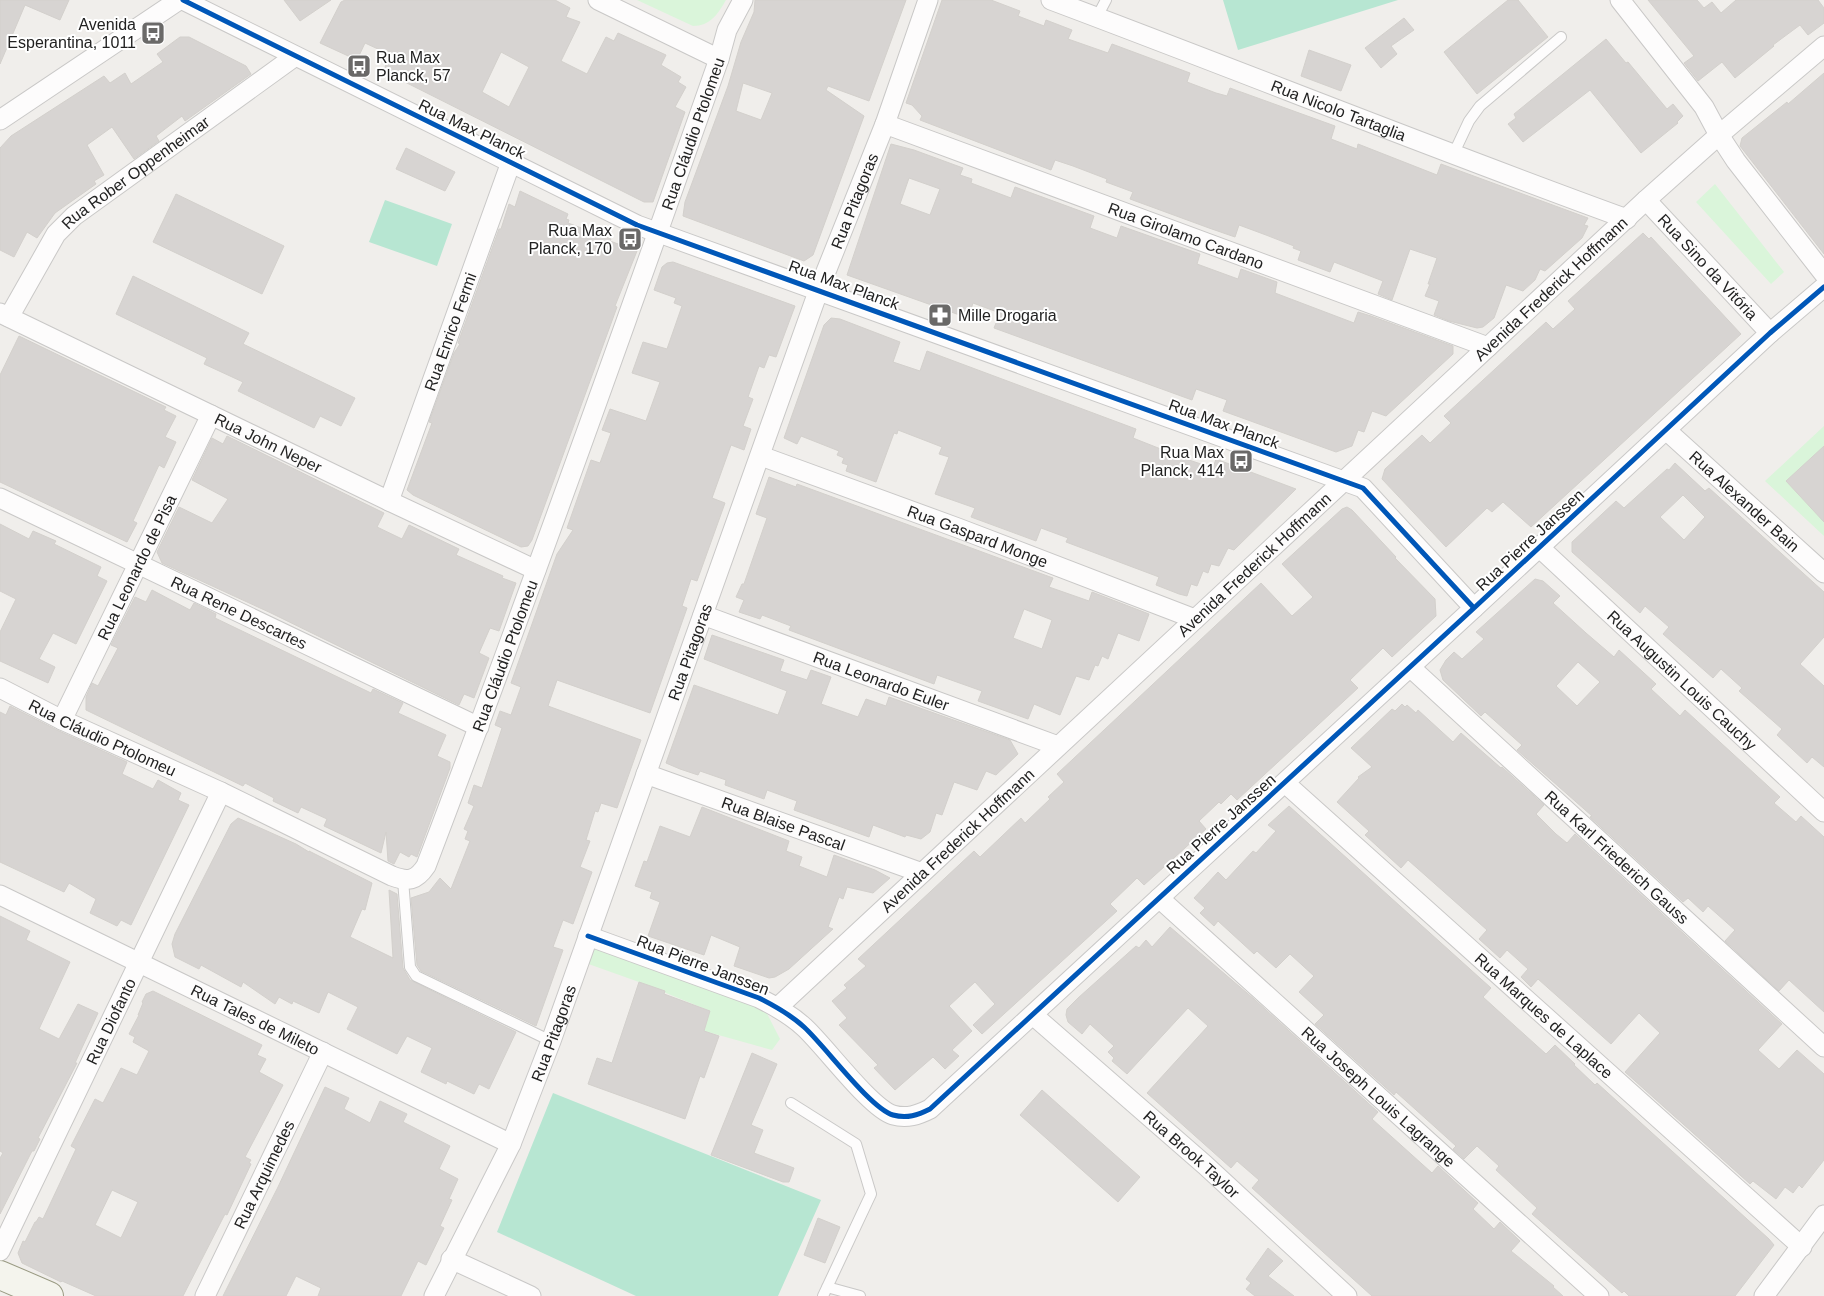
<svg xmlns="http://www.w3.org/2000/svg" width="1824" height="1296" font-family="Arial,sans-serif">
<rect width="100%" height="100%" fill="#f0eeeb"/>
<path fill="#daf5da" d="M637 0H726C718 14 710 26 693 26Z
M1715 184 1784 272 1771 284 1696 202Z
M1824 426V536L1765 481Z
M588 936 759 998 780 1039 772 1050 704 1031 710 1011 639 982 580 961Z"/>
<path fill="#b7e6d2" d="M1223 0H1398L1238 50Z
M385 200 452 224 437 266 369 242Z
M553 1093 821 1200 778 1296H636L497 1232Z"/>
<path fill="#d7d4d2" stroke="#d3d0cc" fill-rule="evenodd" d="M0 0H69L60 20 25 5 0 64Z
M284 0H331L300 21Z
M345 0H555L570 8 566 17 580 22 561 61 587 74 606 37 614 41 618 33 666 55 661 65 681 77 678 82 686 87 675 107 685 112 653 202H644L383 71 391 55 365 43 357 60 320 43 341 2ZM501 52 529 67 509 107 482 92Z
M755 0H906L869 101 828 86 826 90 864 116 813 255 804 261 683 216 685 202 728 86 741 42 754 12ZM743 83 772 93 761 120 736 111Z
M942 0H991L1020 11 1018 16 1044 26 1046 20 1072 30 1068 39 1108 53 1112 44 1190 73 1187 82 1216 93 1227 96 1230 88 1335 126 1331 139 1357 149 1358 144 1437 175 1441 164 1588 218 1584 225 1588 226 1582 238 1545 271 1540 269 1535 280 1523 291 1506 285 1494 318 1483 327 1477 328 1449 321 1434 315 1439 301 1425 296 1430 284H1428L1437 258 1410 249 1392 300 1378 294 1383 281 1334 262 1330 272 1298 260 1301 251 1293 248 1294 246 1266 235 1239 225 1235 237 1209 228 1130 199 1133 192 1106 182 1107 179 1073 166 1055 160 1051 170 920 120 922 116 912 105 906 103Z
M1508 0H1518L1548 37 1477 94 1444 52Z
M1648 0H1697L1704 8 1712 2 1721 13 1736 0H1818L1824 8V23L1808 35 1800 25 1773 45 1774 46 1735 78 1722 62 1698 81 1684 63 1694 56Z
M1404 18 1414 30 1391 46 1397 54 1381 68 1365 48Z
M180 37H189L246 66 251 74 185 121 182 116 156 136 159 141 134 159 112 127 87 145 104 175 94 181 96 184 55 213 37 238 27 232 14 257 0 250V148L11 136 104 76 110 83 125 73 131 84 163 62 157 54Z
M1606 39 1626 63 1628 62 1667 109 1673 104 1683 116 1677 122 1678 123 1641 153 1590 90 1523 142 1508 124 1516 118 1514 114Z
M1309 50 1351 65 1341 91 1301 76Z
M1824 73V254L1740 146 1742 138 1787 102 1788 104Z
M891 144 914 150 963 168 960 175 972 179 971 183 1011 198 1015 187 1094 216 1090 228 1117 238 1121 226 1200 254 1197 264 1238 279 1241 269 1277 282 1275 293 1354 323 1358 312 1371 316 1453 346V354L1386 416 1372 411 1364 432 1358 430 1352 446 1336 452 1223 411 1227 400 1196 389 1192 400 994 328 1000 313 973 303 968 318 847 275ZM909 178 940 189 930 215 900 204Z
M406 148 455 172 445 191 396 169Z
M520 191 568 214 566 219 569 220 568 223 611 239 610 241 637 251 615 306 617 307 532 540 528 546 521 547 413 495 407 490 432 423 429 422 454 353 460 344 458 343 499 229H501L509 204 515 207Z
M176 194 284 246 262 294 153 242Z
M1643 233 1649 239 1651 237 1741 334 1531 527 1503 502 1492 512 1487 508 1446 547 1382 479 1385 469 1422 435 1430 443 1451 423 1444 416 1546 322 1553 329 1575 309 1568 301Z
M673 262 795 306 776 357 769 355 764 368 759 366 748 397 753 399 743 426 751 429 744 450 731 445 712 498 725 503 697 581 691 579 682 606 687 608 650 713 557 680 548 706 641 740 617 808 601 803 598 812 595 811 586 840 590 841 580 867 592 872 573 924 563 920 553 947 563 950 536 1026 421 971 417 965 411 898 429 892 440 878 451 889 470 841 465 839 468 831 464 829 474 806 468 803 474 785 482 788 502 728 495 725 500 711 511 715 521 687 511 683 557 554 573 530 567 528 591 460 600 463 611 433 602 430 610 409 646 421 660 382 632 373 643 342 667 349 682 306 674 303 676 298 654 290 662 267 667 263Z
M133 276 249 333 243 344 355 398 341 426 320 416 314 428 238 391 243 382 204 364 207 358 116 314Z
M831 318 840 319 900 342 893 362 920 371 927 351 1136 429 1133 438 1186 459 1213 468 1216 459 1296 489 1234 550 1228 548 1219 566 1211 564 1208 573 1203 571 1197 586 1191 584 1187 596 1179 594 1156 585 1159 577 1066 542 1068 538 1041 528 1036 541 971 517 975 508 935 494 949 457 939 454 942 447 898 430 897 434 894 433 876 482 846 471 848 465 842 463 844 458 837 455 839 451 801 436 797 444 784 438 824 325Z
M19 336 166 407 164 410 176 416 165 437 176 442 164 468 159 465 133 521 137 523 127 542 0 482V375Z
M227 436 384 513 377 527 402 539 409 525 459 549 456 555 503 576 502 578 516 583 499 631 490 628 479 653 489 658 474 698 464 694 459 705 271 613 162 563 157 552 179 507 212 523 228 499 192 480 212 438 223 444Z
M1824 446V522L1786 481Z
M1675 463 1705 491 1709 488 1824 592V637L1800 664 1824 686V767L1812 757 1807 763 1777 735 1782 729 1739 691 1742 688 1721 669 1713 678 1663 634 1669 627 1645 606 1640 613 1572 552V542L1616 501 1624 508 1667 469 1669 470ZM1683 495 1705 517 1684 540 1660 517Z
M769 477 796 487 797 484 1053 578 1049 587 1089 601 1092 592 1149 614 1139 641 1118 633 1108 659 1102 656 1098 666 1095 665 1089 680 1076 676 1060 715 1034 704 1028 719 978 701 982 691 937 675 934 684 789 630 791 626 762 615 760 619 739 612 744 600 736 597 742 584H744L767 518 756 514ZM1024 609 1052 620 1042 649 1013 638Z
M1347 507 1352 510 1396 557 1395 558 1435 599 1436 616 1392 657 1383 648 1350 680 1358 688 1237 800 1231 794 1221 804 1219 802 1199 821 1206 829 1144 885 1137 878 1110 904 1117 911 982 1034 973 1025 995 1004 975 982 949 1006 972 1031 952 1050 959 1056 945 1069 933 1057 895 1090 874 1068 878 1065 839 1025 847 1018 832 1001 847 988 844 985 866 966 858 959 974 851 980 857 1021 818 1025 823 1050 799 1048 797 1064 782 1057 774 1261 583 1292 616 1313 597 1282 564 1342 509Z
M0 524 29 539 33 531 56 541 54 544 101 567 97 576 107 581 76 644 53 633 39 659 55 667 48 683 0 661V632L16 599 0 591Z
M1535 579 1543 581 1560 596 1553 603 1586 633 1614 657 1619 650 1656 684 1651 689 1680 716 1685 710 1780 797 1774 803 1796 822 1801 816 1824 837V1012L1789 980 1779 991 1725 941 1735 930 1708 906 1703 912 1688 898 1683 902 1590 817 1592 816 1517 750 1522 745 1485 712 1481 716 1443 680 1440 670 1446 660 1454 652 1462 659 1484 639 1476 632ZM1578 662 1600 682 1577 706 1556 686Z
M152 590 190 610 194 603 216 614 215 618 371 693 373 689 403 703 398 713 446 735 437 756 450 762V768L417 857 411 854 409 857 400 852 394 864 388 861 386 832 381 853 324 826 327 819 301 807 298 813 273 801 274 798 245 783 243 786 86 710V697L92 683 98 686 118 648 111 645 135 597 146 602Z
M712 635 784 660 780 671 807 680 811 670 831 677 821 704 858 717 866 699 886 706 889 697 1010 740 1018 754 996 775 986 771 977 790 954 782 942 815 936 813 930 832 921 839 906 835 905 837 873 825 869 837 794 810 797 801 767 790 764 799 725 785 726 780 700 771 698 775 680 769 666 763 694 685 778 715 787 691 704 659Z
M1402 704 1405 707 1407 705 1416 713 1418 710 1453 742 1461 733 1501 768 1502 767 1544 805 1536 814 1556 834 1567 843 1575 834 1782 1024 1758 1050 1779 1069 1797 1050 1824 1074V1160L1802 1188 1799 1185 1793 1193 1785 1187 1776 1199 1753 1181 1750 1184 1625 1072 1660 1033 1639 1013 1611 1044 1538 979 1531 987 1521 977 1528 969 1507 950 1500 958 1479 939 1487 930 1408 860 1401 868 1365 835 1369 831 1337 802 1359 778 1358 777 1372 767 1351 748 1392 709 1395 711Z
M10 706 57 730 127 762 122 774 153 789 158 780 181 793 178 800 189 805 131 925 121 920 117 926 90 913 96 899 69 883 64 892 0 862V712L6 715Z
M1289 806 1491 988 1483 997 1505 1017 1546 1054 1555 1045 1575 1064 1574 1065 1595 1085 1597 1083 1769 1239 1774 1245 1735 1296H1629L1624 1291 1622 1293 1532 1214 1537 1208 1496 1170 1499 1166 1477 1146 1464 1159 1453 1149 1456 1146 1435 1127 1396 1092 1394 1095 1315 1024 1324 1015 1299 992 1314 976 1290 954 1276 968 1257 951 1254 954 1218 921 1214 926 1200 913 1205 908 1194 898 1218 872 1226 880 1253 851 1256 853 1276 831 1268 825Z
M702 807 789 841 786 851 802 857 799 866 827 877 834 855 875 870 890 878 873 893 847 887 843 899 839 897 828 927 833 929 789 969 775 977 769 978 734 966 740 947 711 935 704 955 648 936 660 902 650 898 652 892 635 886 644 861 647 862 660 826 690 837Z
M238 818 296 844 309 852V851L372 883 365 910 362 909 350 937 393 958 389 890 397 894 403 968 410 980 516 1032 489 1089 479 1084 474 1094 447 1081 446 1084 421 1072 432 1048 407 1036 397 1054 347 1029 358 1007 328 992 319 1013 293 1001 292 1004 279 997 275 1004 243 982 241 987 201 965 199 969 175 957 172 944 175 934 231 824Z
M0 916 30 931 26 940 70 962 39 1029 59 1039 78 1004 98 1013 75 1063H77L38 1138 40 1139 34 1151H32L0 1214V1158L3 1153 0 1151Z
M1170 927 1254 999 1378 1112 1372 1119 1432 1173 1438 1166 1478 1203 1473 1209 1494 1229 1500 1222 1520 1241 1511 1251 1554 1286 1553 1287 1563 1296H1372L1252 1188 1259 1180 1237 1161 1231 1168 1147 1093 1208 1026 1188 1008 1127 1074 1112 1061 1114 1058 1108 1052 1114 1046 1090 1024 1082 1034 1068 1022 1066 1015 1067 1009 1078 998 1136 946 1139 948 1146 940 1152 947Z
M639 982 665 991 664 994 710 1011 704 1031 719 1036 704 1078 700 1076 685 1119 588 1084 597 1058 612 1063Z
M153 991 262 1045 257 1055 266 1059 259 1072 283 1085 245 1157 251 1160 249 1163 251 1164 227 1215 225 1214 183 1296H96L62 1281 61 1282 22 1263 18 1253 23 1241 25 1242 35 1222H36L39 1217 43 1219 76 1149 71 1146 95 1099 103 1103 121 1068 137 1075 149 1051 133 1042 135 1037 129 1034 139 1015H138L143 1003 142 1002 146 994ZM112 1190 138 1202 121 1238 95 1225Z
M752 1053 777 1064 751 1125 763 1130 754 1153 794 1168 789 1182H783L711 1155Z
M325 1087 349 1098 344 1109 370 1123 380 1101 407 1114 403 1122 450 1146 439 1169 458 1179 449 1199 452 1200 440 1226 444 1228 426 1265 418 1261 401 1296H318L321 1288 296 1276 286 1296H223L278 1187Z
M1042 1090 1140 1177 1118 1202 1020 1115Z
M818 1218 840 1227 825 1263 804 1255Z
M1268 1248 1283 1261 1268 1276 1294 1296H1255L1246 1289 1251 1283 1246 1279Z"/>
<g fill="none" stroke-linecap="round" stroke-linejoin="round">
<g stroke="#c9c8c7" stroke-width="12">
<path id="lane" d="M1097 17 1106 0
M1453 155 1469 121 1480 106 1561 37
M403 880 410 967 416 976 551 1041
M791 1103 856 1144 871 1194 823 1296
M827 1287 860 1296"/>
</g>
<g stroke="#c9c8c7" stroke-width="21">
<g id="street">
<path d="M183 0 637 225 1363 488 1474 608"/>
<path d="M598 0 719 59"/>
<path id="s1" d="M1051 0C1243 72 1434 149 1627 219"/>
<path d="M1620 0 1704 107 1719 135 1736 161 1824 274"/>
<path d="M0 120 179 0"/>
<path id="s2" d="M885 124 1488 347"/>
<path id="s3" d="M1646 200 1770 333"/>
<path id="s4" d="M0 313 389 501 536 570"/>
<path id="s5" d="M9 317 56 234 74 216 294 57"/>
<path id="s6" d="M1666 430 1824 573"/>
<path id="s7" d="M761 456 958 528 1195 619"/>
<path id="s8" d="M0 498 479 727"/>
<path id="s9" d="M389 501 511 162"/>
<path id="s10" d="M1540 548 1824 812"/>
<path id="s11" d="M703 615 1058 746"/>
<path id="s12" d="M1410 667 1824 1047"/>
<path id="s13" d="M0 688 62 720 221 792 392 876C408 882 416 881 426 866 528 598 624 329 719 59L727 30 743 0"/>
<path id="s14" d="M62 720 211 415"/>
<path id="s15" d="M646 774 922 873"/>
<path id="s16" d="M1285 783 1802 1247"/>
<path id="s17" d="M0 895 511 1144"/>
<path id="s18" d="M1159 898 1599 1296"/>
<path d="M588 936 759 998C775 1006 791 1015 804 1027 825 1046 870 1108 893 1115 907 1119 918 1115 930 1109L1474 608 1770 333 1824 287"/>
<path id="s19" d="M778 1007 1646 200 1719 135 1824 46"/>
<path id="s20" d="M1033 1015 1205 1165 1347 1296"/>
<path id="s21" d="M0 1251 221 792"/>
<path d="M451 1259 531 1296"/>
<path id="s22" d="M205 1296 323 1052"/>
<path id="s23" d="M434 1296 511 1144 551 1041 819 289 885 124 928 0"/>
<path d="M1764 1296 1824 1215"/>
</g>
</g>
<g stroke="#999a82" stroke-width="30">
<path id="secondary" d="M0 1275 49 1296"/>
</g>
<use href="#lane" stroke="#fdfcfc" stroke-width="10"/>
<use href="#street" stroke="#fdfcfc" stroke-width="19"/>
<use href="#secondary" stroke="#f4f4ed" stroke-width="28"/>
<g stroke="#fff" stroke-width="8">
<path id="cycleway" d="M183 0 637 225 1363 488 1474 608
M588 936 759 998C775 1006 791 1015 804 1027 825 1046 870 1108 893 1115 907 1119 918 1115 930 1109L1474 608 1770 333 1824 287"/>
</g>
<use href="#cycleway" stroke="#0057b8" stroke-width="5"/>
</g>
<defs>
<g id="bus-square" transform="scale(1.25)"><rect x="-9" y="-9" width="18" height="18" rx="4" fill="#6a6968" stroke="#fff"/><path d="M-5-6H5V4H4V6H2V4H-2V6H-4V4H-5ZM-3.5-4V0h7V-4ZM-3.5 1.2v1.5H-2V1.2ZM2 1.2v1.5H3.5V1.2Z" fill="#fff"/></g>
<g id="pharmacy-square" transform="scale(1.25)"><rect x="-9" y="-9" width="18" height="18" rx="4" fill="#6a6968" stroke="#fff"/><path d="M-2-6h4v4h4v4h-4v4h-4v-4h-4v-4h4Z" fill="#fff"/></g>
</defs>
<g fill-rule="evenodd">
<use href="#bus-square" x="153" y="33"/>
<use href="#bus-square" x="359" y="66"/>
<use href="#bus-square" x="630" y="239"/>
<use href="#pharmacy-square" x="940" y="315"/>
<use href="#bus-square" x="1241" y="461"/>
</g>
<g text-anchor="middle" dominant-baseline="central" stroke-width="4" stroke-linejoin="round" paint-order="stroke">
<g font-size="16" fill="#222" stroke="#fff" text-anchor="end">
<text x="136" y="24">Avenida<tspan x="136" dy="18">Esperantina, 1011</tspan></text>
<text x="376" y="57" text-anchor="start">Rua Max<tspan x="376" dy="18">Planck, 57</tspan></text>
<text x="612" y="230">Rua Max<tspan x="612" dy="18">Planck, 170</tspan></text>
<text x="958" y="315" text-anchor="start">Mille Drogaria</text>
<text x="1224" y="452">Rua Max<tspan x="1224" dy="18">Planck, 414</tspan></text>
</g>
<g font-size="16" fill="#222" stroke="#fff">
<text stroke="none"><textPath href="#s1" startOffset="308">Rua Nicolo Tartaglia</textPath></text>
<text transform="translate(472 129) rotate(26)">Rua Max Planck</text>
<text stroke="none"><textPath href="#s13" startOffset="1254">Rua Cláudio Ptolomeu</textPath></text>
<text stroke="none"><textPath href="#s5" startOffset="196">Rua Rober Oppenheimar</textPath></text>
<text stroke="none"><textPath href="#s23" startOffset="1174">Rua Pitagoras</textPath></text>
<text stroke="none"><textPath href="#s2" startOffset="321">Rua Girolamo Cardano</textPath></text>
<text stroke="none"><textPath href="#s3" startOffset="91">Rua Sino da Vitória</textPath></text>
<text transform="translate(844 285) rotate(20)">Rua Max Planck</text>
<text stroke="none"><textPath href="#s19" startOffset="1055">Avenida Frederick Hoffmann</textPath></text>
<text stroke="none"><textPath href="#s9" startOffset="180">Rua Enrico Fermi</textPath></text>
<text transform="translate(1224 424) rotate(20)">Rua Max Planck</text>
<text stroke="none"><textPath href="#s4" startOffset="298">Rua John Neper</textPath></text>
<text stroke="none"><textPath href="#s6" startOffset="106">Rua Alexander Bain</textPath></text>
<text stroke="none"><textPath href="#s7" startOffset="231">Rua Gaspard Monge</textPath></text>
<text transform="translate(1530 540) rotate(-43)">Rua Pierre Janssen</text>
<text stroke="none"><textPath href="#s19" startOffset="650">Avenida Frederick Hoffmann</textPath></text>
<text stroke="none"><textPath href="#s14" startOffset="170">Rua Leonardo de Pisa</textPath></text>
<text stroke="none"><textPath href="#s8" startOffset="265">Rua Rene Descartes</textPath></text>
<text stroke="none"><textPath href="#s23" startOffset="694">Rua Pitagoras</textPath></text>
<text stroke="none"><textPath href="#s13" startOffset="699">Rua Cláudio Ptolomeu</textPath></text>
<text stroke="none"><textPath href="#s10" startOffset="194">Rua Augustin Louis Cauchy</textPath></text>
<text stroke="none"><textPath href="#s11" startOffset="190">Rua Leonardo Euler</textPath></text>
<text stroke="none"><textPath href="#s13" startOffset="114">Rua Cláudio Ptolomeu</textPath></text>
<text stroke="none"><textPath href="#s15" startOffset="146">Rua Blaise Pascal</textPath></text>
<text transform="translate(1221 824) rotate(-42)">Rua Pierre Janssen</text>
<text stroke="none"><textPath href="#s19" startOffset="245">Avenida Frederick Hoffmann</textPath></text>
<text stroke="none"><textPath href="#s12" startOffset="281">Rua Karl Friederich Gauss</textPath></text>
<text transform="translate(703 965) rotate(21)">Rua Pierre Janssen</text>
<text stroke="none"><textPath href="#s16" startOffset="348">Rua Marques de Laplace</textPath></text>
<text stroke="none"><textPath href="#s17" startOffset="284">Rua Tales de Mileto</textPath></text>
<text stroke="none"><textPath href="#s21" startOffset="255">Rua Diofanto</textPath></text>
<text stroke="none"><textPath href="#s23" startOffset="289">Rua Pitagoras</textPath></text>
<text stroke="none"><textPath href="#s18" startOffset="296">Rua Joseph Louis Lagrange</textPath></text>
<text stroke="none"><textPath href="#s20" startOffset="211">Rua Brook Taylor</textPath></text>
<text stroke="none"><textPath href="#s22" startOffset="135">Rua Arquimedes</textPath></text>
</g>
</g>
</svg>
